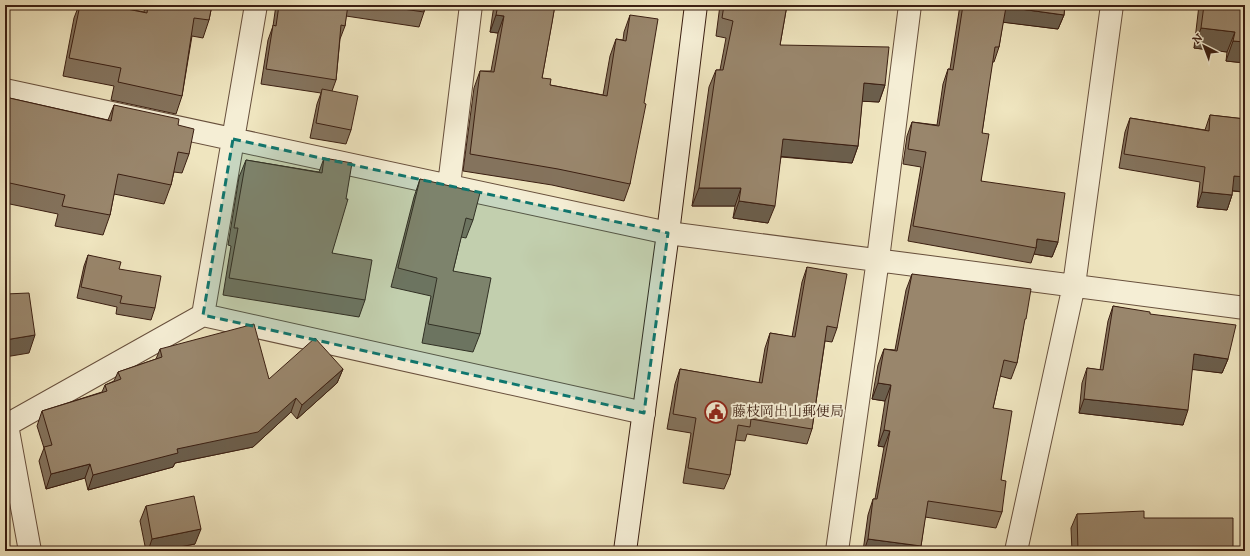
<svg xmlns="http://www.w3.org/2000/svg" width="1250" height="556" font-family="'IM FELL DW Pica','Noto Serif JP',serif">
<rect width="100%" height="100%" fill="#efe5bf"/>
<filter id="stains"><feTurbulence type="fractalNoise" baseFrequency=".005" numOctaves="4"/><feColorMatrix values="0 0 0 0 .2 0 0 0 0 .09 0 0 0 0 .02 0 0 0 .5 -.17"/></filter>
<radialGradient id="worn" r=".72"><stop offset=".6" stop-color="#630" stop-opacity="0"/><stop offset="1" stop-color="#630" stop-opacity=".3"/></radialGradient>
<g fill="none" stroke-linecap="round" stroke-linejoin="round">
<g stroke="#68503d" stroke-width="24">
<path id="street" d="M5 90 668 233 1245 308
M449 185 471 5
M203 315 256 5
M7 425 30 551
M5 426 203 315 644 413
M837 551 878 259 910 5
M1016 551 1074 285 1112 5"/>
</g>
<g stroke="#3b1f12" stroke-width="24">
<path id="secondary" d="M625 551 668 233 696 5"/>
</g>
<use href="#street" stroke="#f5eed5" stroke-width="22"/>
<use href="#secondary" stroke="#f5eed5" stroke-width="22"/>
</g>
<path fill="#84735d" stroke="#3b1f12" d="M79 5H107L144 12 145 5H212L209 20 203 38 192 36 182 96 176 114 111 100 114 86 63 76 74 18Z
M276 5H425L424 12 419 27 346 16 345 26 340 39 336 80 332 91 351 130 346 144 310 138 317 104 321 93 261 84 268 40 273 26Z
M494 5H555L542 78 550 85 603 95 610 56 616 39 623 40 624 32 630 15V184L624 201 552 185 463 171 474 88 480 71H491L498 33 490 32Z
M720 5H787L780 45 885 85 879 102 862 101 858 146 852 163 781 157 768 223 733 218 735 206H692L709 87 716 70H720L726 38 716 36Z
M960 5H1065L1064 15 1058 29 1003 22 999 47 994 62H992L982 133 981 181 1058 242 1052 257 1034 254 1031 263 908 241 921 167 903 164 907 136 912 122 937 125 943 84 948 69H950Z
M1199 5H1245V63L1226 61 1227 52 1194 48Z
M5 97 108 120 114 105 178 125 189 154 182 173 174 172 171 185 164 204 114 194 110 215 103 235 55 226 58 214 5 203Z
M1210 115 1245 119V187L1243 192 1232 191V195L1227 210 1197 207 1200 182 1119 168 1125 132 1130 118 1205 130Z
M324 158 332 253 365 300 359 317 223 295 231 246 228 245 239 177 246 160 319 172Z
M420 179 473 220 466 238 461 237 453 271 480 334 473 352 422 343 431 296 391 287 414 197Z
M88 255 119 269 155 308 151 320 116 314 117 307 77 298 84 266Z
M807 267 837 328 832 342 825 341 812 429 807 444 747 434 745 441 735 440 730 475 724 489 683 483 691 433 667 429 675 384 680 369 759 383 765 348 770 333 792 337 802 282Z
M912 274 1023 328 1017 363 1011 379 1000 376 993 408 1001 480 1002 512 996 528 925 517 921 546 920 551H863L868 515 873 499H875L884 447 878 446 885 401 872 399 878 365 884 349 895 350 906 290Z
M1113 306 1150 314 1228 359 1222 373 1192 369 1183 425 1079 413 1082 383 1087 368 1100 370 1108 321Z
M160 349 269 379 343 369 337 383 297 419 291 412 253 447 175 463 173 467 88 490 85 478 46 489 39 461 44 448 37 426 42 411 102 392 105 385 114 381 118 372 156 359Z
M146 506 195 544 159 551H146L140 521Z
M1077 514 1144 518 1233 551H1072L1071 528Z"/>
<path fill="#6b5e4c" stroke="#3b1f12" d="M1006 7 1064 15 1058 29 1001 22Z
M496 15 504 16 498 33 490 32Z
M1201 28 1235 32 1227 52 1194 48Z
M1233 41 1245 42V63L1226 61Z
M864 83 885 85 879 102 857 101Z
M783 139 858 146 852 163 777 156Z
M1234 176 1245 177V187L1243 192 1228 190Z
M699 188H741L735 206H692Z
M1202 192 1232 195 1227 210 1197 207Z
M739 201 775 206 768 223 733 218Z
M1037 239 1058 242 1052 257 1034 254 1036 248Z
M35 335 29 353 5 357V340Z
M1194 354 1228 359 1222 373 1188 369Z
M343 369 337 383 297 419 302 405Z
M878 383 891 385 885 401 872 399Z
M296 398 291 412 253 447 175 463 173 467 88 490 93 475 177 449Z
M1084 399 1188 410 1183 425 1079 413Z
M884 430 890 431 884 447 878 446Z
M90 464 85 478 46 489 51 474Z
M201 529 195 544 159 551H148L152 539Z
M868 539 921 546 920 551H864Z"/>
<path fill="#99866c" stroke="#3b1f12" d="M80 5H107L147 13 148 5H212L209 20 194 18 182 96 118 82 121 68 69 58Z
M279 5H348L345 26 341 25 336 80 266 69 273 25 276 26Z
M375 5H425L424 12Z
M498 5H555L552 23 542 78 551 79 550 85 607 96 616 39 626 41 630 15 658 19 644 103 646 104 630 184 558 169 470 154 480 71 494 72 504 16 496 15Z
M724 5H787L780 45 889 47 885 85 864 83 858 146 783 139 775 206 739 201 741 188H699L716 70H723L733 21 722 18Z
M963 5H1065L1064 15 1006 7 999 47H995L982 133 989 134 981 181 1065 193 1058 242 1037 239 1036 248 913 226 926 152 908 149 912 122 939 126 948 69 953 70Z
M1204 5H1245V42L1233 41 1235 32 1201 28Z
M322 89 358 96 351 130 316 123Z
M5 97 111 121 114 105 179 119 178 125 194 129 189 154 178 152 171 185 118 174 110 215 62 206 65 195 5 182Z
M1210 115 1245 119V177L1234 176 1232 195 1202 192 1205 167 1124 154 1130 118 1209 131Z
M324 158 352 163 346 199H348L332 253 372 260 365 300 229 278 238 228H234L246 160 322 173Z
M420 179 480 193 473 220 466 218 453 271 491 278 480 334 428 324 437 278 398 268Z
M88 255 121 262 119 269 161 276 155 308 120 303 122 296 81 287Z
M807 267 847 274 837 328 827 326 812 429 751 419 750 427 738 425 730 475 688 468 696 418 673 414 680 369 762 383 770 333 795 337Z
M912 274 1031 289 1026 319H1025L1017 363 1004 360 993 408 1012 411 1001 480 1006 481 1002 512 928 501 921 546 868 539 873 499H877L890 431 884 430 891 385 878 383 884 349 897 351Z
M29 293 35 335 5 340V294Z
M1113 306 1150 312V314L1236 325 1228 359 1194 354 1188 410 1084 399 1087 368 1103 370Z
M254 324 269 379 315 338 343 369 302 405 296 398 258 432 177 449 178 453 93 475 90 464 51 474 44 447 52 445 42 411 107 391 105 385 121 379 118 372 162 357 160 349Z
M194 496 201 529 152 539 146 506Z
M1144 511V518H1233V551H1078L1077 514Z"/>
<path fill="#0f766e" fill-opacity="0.2" stroke="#0f766e" stroke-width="3" stroke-dasharray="8 5" stroke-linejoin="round" d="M233 139 668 233 644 413 203 315Z"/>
<defs>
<g id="civic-ring" transform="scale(1.15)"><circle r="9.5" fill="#f5eed5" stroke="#8f2418" stroke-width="1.5"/><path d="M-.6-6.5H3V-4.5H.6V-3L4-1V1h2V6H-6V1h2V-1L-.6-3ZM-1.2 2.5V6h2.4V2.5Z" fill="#8f2418"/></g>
</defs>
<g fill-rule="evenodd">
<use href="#civic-ring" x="716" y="412"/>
</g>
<g text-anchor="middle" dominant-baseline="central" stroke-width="4" stroke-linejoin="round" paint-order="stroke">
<g font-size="14" fill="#3b1f12" stroke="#f5eed5" text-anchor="start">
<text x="732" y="412">藤枝岡出山郵便局</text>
</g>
</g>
<rect width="1250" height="556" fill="none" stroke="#efe5bf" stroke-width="20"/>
<rect x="6" y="6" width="1238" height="544" fill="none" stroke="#3b1f12" stroke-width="2"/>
<rect x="10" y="10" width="1230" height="536" fill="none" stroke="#3b1f12"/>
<g transform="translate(1204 46) rotate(318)" stroke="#f5eed5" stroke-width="3" paint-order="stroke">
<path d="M0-3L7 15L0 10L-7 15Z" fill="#3b1f12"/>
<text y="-6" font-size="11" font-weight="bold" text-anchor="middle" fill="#3b1f12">N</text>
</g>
<rect width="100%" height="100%" filter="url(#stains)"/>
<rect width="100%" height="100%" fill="url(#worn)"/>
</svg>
